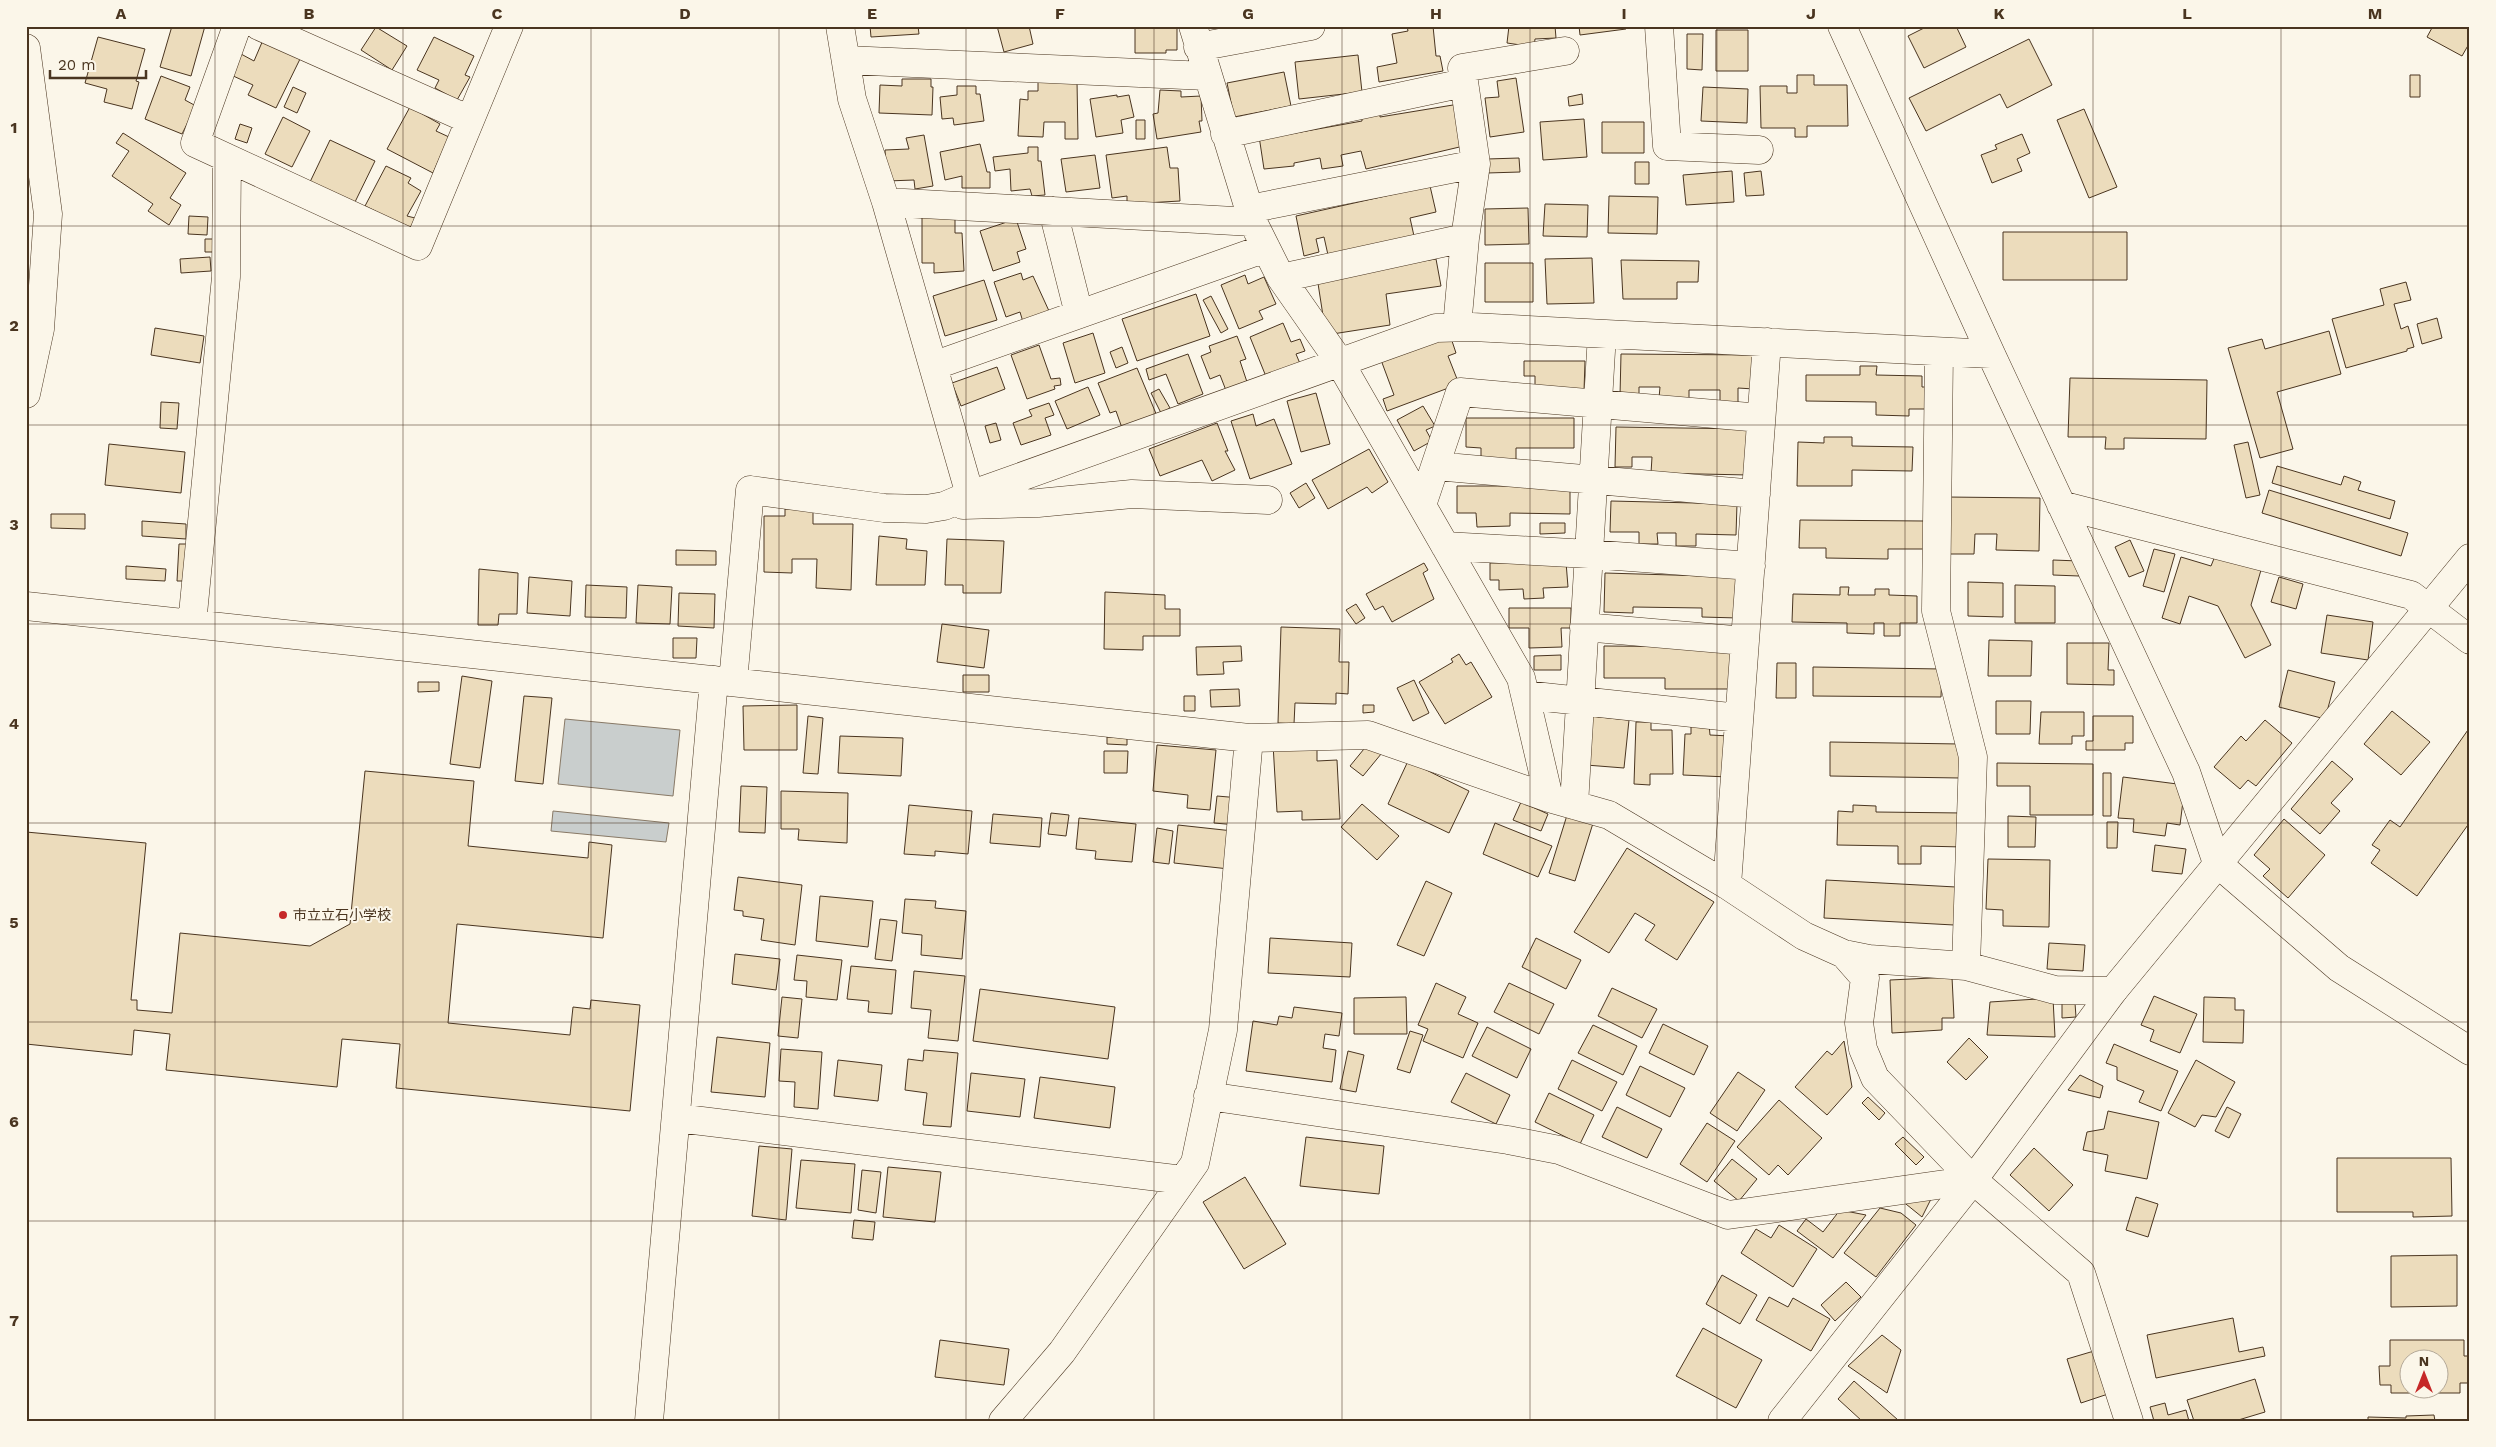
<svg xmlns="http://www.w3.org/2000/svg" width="2496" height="1447" font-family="'Work Sans','Noto Sans JP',sans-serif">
<rect width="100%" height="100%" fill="#fbf6e9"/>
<path fill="#c9cecd" stroke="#887966" d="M565 719 680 730 673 796 558 784Z
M553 811 669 823 666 842 551 831Z"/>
<path fill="#ecdcbc" stroke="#4a3520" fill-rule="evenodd" d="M172 26H205L191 76 160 67Z
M870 26H918L919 34 871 37Z
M997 26H1029L1033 44 1004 52Z
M1135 26H1177V50H1166V53H1135Z
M1407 26H1433L1436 56H1440L1443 71 1379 82 1377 67 1397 63 1392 34 1408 31Z
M1509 26H1555L1556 38 1535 39 1534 47 1507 43Z
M1579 26H1626V29L1580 35Z
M1928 26H1956L1966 47 1924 68 1908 36Z
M2433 26H2470V42L2462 56 2427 37Z
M376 27 407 46 392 70 361 50Z
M1716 30H1748V71H1716Z
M1687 34H1703L1702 70 1687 69Z
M98 37 145 49 136 81 139 82 132 109 104 102 107 89 85 83Z
M434 37 474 56 465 75 470 77 457 100 435 88 439 80 417 70Z
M2029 39 2052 85 2007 108 2000 94 1926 131 1909 98Z
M263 40 301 57 276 108 248 95 253 85 231 75 241 54 254 61Z
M1358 55 1362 92 1299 99 1295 62Z
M1284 72 1291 106 1234 117 1227 83Z
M1797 75H1814V85H1847L1848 126H1807V137H1795V128H1761L1760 86H1787V93H1797Z
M2410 75H2420V97H2410Z
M161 76 190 87 185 100 196 106 182 134 145 119Z
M1516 78 1524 132 1490 137 1485 98 1499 97 1497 81Z
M902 79H931V87H933L932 115 879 113 880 85 902 86Z
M1077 81 1078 139H1065V122H1044L1043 137 1018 136 1020 99 1028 100V91H1038V82Z
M957 86H976V94H980L984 121 954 125 953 118 942 119 940 97 957 95Z
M293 87 306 93 297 113 284 107Z
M1703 87 1748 89 1747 123 1701 121Z
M1160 90 1181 91V97L1201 96 1202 121H1199L1201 132 1157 139 1153 114 1158 113Z
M1582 94 1583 104 1569 106 1568 97Z
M1117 95V97L1129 95 1134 117 1121 120 1123 133 1096 137 1090 99Z
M1459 104 1468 145 1366 169 1361 151 1341 155 1343 166 1322 169 1320 158 1294 163V166L1264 169 1259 136 1290 134 1362 121 1361 108 1379 105 1380 117Z
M410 107 440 124 436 131 449 137 433 173 387 149Z
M2084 109 2117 187 2089 198 2057 120Z
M283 117 310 131 292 167 265 154Z
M1584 119 1587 157 1543 160 1540 122Z
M1136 120H1145V139H1136Z
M1602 122H1644V153H1602Z
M240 124 252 128 247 143 235 139Z
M123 133 186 173 170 198 181 205 169 225 148 211 153 204 112 176 129 151 116 143Z
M2022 134 2030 153 2017 159 2022 171 1992 183 1981 155 1997 149 1995 145Z
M924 135 933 186 915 189 914 180 887 181 885 150 909 149 906 138Z
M330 140 375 161 355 202 310 182Z
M980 144 987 172H990V188H962V176L945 180 940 152Z
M1028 147H1038V161H1041L1045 195 1032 196 1030 189 1011 191 1010 169 995 171 993 157 1028 153Z
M1167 147 1170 168H1178L1180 201 1127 204V196L1112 198 1106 155Z
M1095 155 1100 188 1066 192 1061 159Z
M1519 158 1520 172 1487 173V159Z
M1635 162H1649V184H1635Z
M386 166 411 178 408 183 421 191 407 216 415 218 410 230 375 217 377 212 365 206Z
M1732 171 1734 202 1686 205 1683 175Z
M1761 171 1764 195 1746 196 1744 173Z
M1430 186 1436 212 1410 218 1414 236 1328 255 1324 237 1316 239 1319 252 1304 256 1296 216Z
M1609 196 1658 197 1657 234 1608 233Z
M1545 204 1588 205 1587 237 1543 236Z
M1528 208 1529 244 1485 245V209Z
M922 212H955V233H962L964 271 934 273V263H922Z
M189 216 208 217 207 235 188 234Z
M1016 219 1026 249 1017 252 1020 262 993 271 980 231Z
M2003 232H2127V280H2003Z
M205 239H214V252H205Z
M210 257 211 271 181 273 180 259Z
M1592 258 1594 303 1547 304 1545 259Z
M1436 259 1441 286 1386 294 1390 325 1326 335 1317 277Z
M1621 260 1699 261 1698 282H1677V299H1623Z
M1485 263H1533V302H1485Z
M1021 273 1023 280 1033 276 1049 311 1023 322 1020 312 1006 317 994 282Z
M1245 275 1248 284 1264 277 1276 304 1259 311 1263 319 1239 329 1221 285Z
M984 280 997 320 945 336 933 296Z
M2406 282 2411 300 2394 304 2401 329 2408 326 2414 347 2407 349V351L2346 368 2332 319 2384 305 2380 289Z
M1196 294 1210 336 1137 361 1122 319Z
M1211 296 1228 329 1221 333 1203 300Z
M2437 318 2442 338 2422 344 2417 324Z
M1283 323 1291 342 1300 339 1305 351 1296 354 1301 366 1267 379 1250 337Z
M155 328 204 336 200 363 151 355Z
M2329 331 2341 374 2277 392 2293 449 2260 458 2228 348 2262 339 2265 349Z
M1093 333 1105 373 1075 383 1063 343Z
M1450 335 1456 353 1448 356 1459 384 1387 411 1383 399 1394 395 1381 360Z
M1237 336 1246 359 1240 361 1248 385 1227 393 1220 375 1210 379 1201 356 1211 352 1209 346Z
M1039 345 1051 379 1060 378 1061 385 1054 386 1055 389 1027 399 1011 355Z
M1122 347 1128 363 1116 368 1110 352Z
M1188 354 1203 394 1178 404 1166 374 1149 380 1146 369Z
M1621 354 1754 355V389L1738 388V407H1720V390H1689V399L1659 398 1660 387H1639V396H1620Z
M1524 361H1585L1584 391H1535V376H1524Z
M1860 366H1877L1876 375 1922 376V387H1929V409H1909V416L1876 415V402L1806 401V375H1860Z
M997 367 1005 389 961 406 952 383Z
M1137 368 1157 416 1122 428 1116 411 1110 413 1098 383Z
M2070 378 2207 380 2206 439 2124 438V449H2105L2106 437H2068Z
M1088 387 1100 415 1067 429 1055 401Z
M1159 389 1170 408 1161 413 1151 393Z
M1316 393 1330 444 1301 452 1287 401Z
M161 402 179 403 177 429 160 428Z
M1049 403 1054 415 1045 418 1051 435 1021 445 1013 423 1032 416 1029 410Z
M1423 406 1435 426 1426 430 1432 441 1414 451 1397 420Z
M1253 414 1256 426 1274 419 1292 464 1250 479 1231 421Z
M1466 418H1574V448H1516V460H1481V448L1466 447Z
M996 423 1001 440 990 443 985 426Z
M1217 423 1228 451H1225L1235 470 1212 481 1202 460 1160 476 1149 449Z
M1616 427 1750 429 1749 475 1651 473 1652 457H1632V467H1615Z
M1824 437H1852V446L1913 447 1912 471 1852 470V486H1797L1798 442 1824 443Z
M2248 442 2260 495 2246 498 2234 445Z
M109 444 185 452 181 493 105 485Z
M1369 449 1388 482 1372 493 1367 487 1328 509 1312 480Z
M2277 466 2341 485 2344 476 2361 482 2358 490 2395 501 2390 519 2272 483Z
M1306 483 1315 498 1299 508 1290 493Z
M1457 486H1570V514L1510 513V526L1477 527 1476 513H1457Z
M2269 490 2408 533 2401 556 2262 513Z
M1946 497 2040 498 2039 551 1996 550 1997 534H1975L1974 554H1946Z
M1611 501 1737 504 1736 535 1696 534V546H1676V533H1657L1658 544H1639V532H1610Z
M785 509H813V524H853L851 590 816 588 817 559H792V573L764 572V516H785Z
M51 514H85V529L51 528Z
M1800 520 1924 521V549H1888V559L1826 558V548H1799Z
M142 521 186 524V539L142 536Z
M1540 523H1565V533L1540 534Z
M879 536 907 539 906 549 927 551 925 585H876Z
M947 539 1004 541 1001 593H963V585H945Z
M2130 540 2144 571 2129 577 2115 547Z
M179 544H189L186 581H177Z
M2154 549 2175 554 2164 592 2143 586Z
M676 550 716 551V565H676Z
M2215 556 2261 570 2251 605 2271 645 2245 658 2218 606 2189 596 2180 624 2162 618 2181 557 2211 566Z
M2053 560 2079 561V576L2053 575Z
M1566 562 1568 587 1543 588 1544 598 1524 599 1523 589 1499 590V580H1490V563Z
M1424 563 1428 570 1423 573 1434 599 1392 622 1383 606 1375 610 1366 594Z
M126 566 166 569 165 581 126 579Z
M479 569 518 573 517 614H499L498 625H478Z
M1605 573 1739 577 1738 618 1702 617V608L1633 607V613L1604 612Z
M529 577 572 581 570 616 527 613Z
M2279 577 2303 584 2296 609 2271 602Z
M1968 582 2003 583V617L1968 616Z
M586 585 627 587 626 618 585 617Z
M638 585 672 587 670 624 636 623Z
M2015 585 2055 586V623H2015Z
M1840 587H1849L1848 595H1875V589H1889V595L1917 596V623H1900V636H1884V623H1874V634L1847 633V623L1792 622 1793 594 1840 595Z
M1105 592 1165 595V609H1180V636H1143V650L1104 649Z
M679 593 715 594 714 628 678 626Z
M1356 604 1365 618 1356 624 1346 610Z
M1509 608H1571V628H1561L1562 647 1529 648V628H1509Z
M2327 615 2373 622 2368 660 2321 653Z
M942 624 989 630 984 668 937 662Z
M1281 627 1340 629 1339 662H1349L1348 694 1336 693V704L1295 703 1294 724 1278 723Z
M673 638H697L696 658H673Z
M1989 640 2032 641 2031 676H1988Z
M2067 643H2109L2108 670H2114V685L2067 684Z
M1241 646 1242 661 1223 662 1224 674 1197 675 1196 647Z
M1604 646 1735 647 1734 689H1665V678H1604Z
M1459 654 1466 665 1471 662 1492 697 1445 724 1419 682 1453 662 1451 659Z
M1561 655V670H1534V656Z
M1777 663H1796V698H1776Z
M1813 667 1942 669 1941 697 1813 696Z
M2288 670 2335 682 2325 719 2279 707Z
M963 675H989V692H963Z
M462 676 492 681 480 768 450 764Z
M1414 680 1429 713 1413 721 1397 688Z
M418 682H439V691L418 692Z
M1239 689 1240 706 1211 707 1210 690Z
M524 696 552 698 543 784 515 781Z
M1184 696H1195V711H1184Z
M1996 701H2031L2030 734H1996Z
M797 705V750H744L743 706Z
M1363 705H1374V712L1363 713Z
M2392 711 2430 742 2401 775 2364 744Z
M2041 712H2084V736H2072V744H2039Z
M808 716 823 718 818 774 803 773Z
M1590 716 1629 720 1624 768 1586 765Z
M2093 716H2133V743H2125V750H2086V741H2093Z
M2265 720 2292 743 2256 786 2248 780 2240 789 2214 767 2241 736 2246 741Z
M1636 722H1651V730H1672L1673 774H1650V785L1634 784Z
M1691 724H1709L1710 735 1730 736 1728 777 1683 775 1685 734H1691Z
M2470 727V822L2417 896 2371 863 2380 850 2372 845 2390 820 2400 827Z
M840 736 903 738 901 776 838 773Z
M1107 737 1127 738V745L1107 744Z
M1373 738 1386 748 1363 776 1350 766Z
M1317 742V761L1337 760 1340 819 1302 820V811L1277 812 1273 744Z
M1830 742 1960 744V778L1830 776Z
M1157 745 1216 750 1210 810 1187 808 1188 795 1153 791Z
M1104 751H1128L1127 773H1104Z
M1408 761 1469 791 1449 833 1388 804Z
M2332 761 2353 779 2331 803 2340 811 2320 834 2291 809Z
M1997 763 2093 764V815H2030V786H1997Z
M365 771 474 781 468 846 588 858 589 842 612 845 603 938 457 924 448 1023 570 1035 573 1007 590 1009 591 1000 640 1005 630 1111 396 1088 400 1044 342 1039 337 1087 166 1070 170 1034 134 1030 132 1055 26 1044V832L146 843 131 1000H137V1010L172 1013 180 933 310 946 350 924Z
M2103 773H2111V816H2103Z
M2123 777 2185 785 2180 825 2167 823 2165 836 2133 832 2134 819 2118 818Z
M741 786 767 787 765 833 739 832Z
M781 791 848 793 847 843 798 840 799 829H781Z
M1217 796 1240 798 1237 825 1214 823Z
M1521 802 1548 814 1541 831 1513 820Z
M1362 804 1399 836 1377 860 1341 827Z
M909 805 972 811 968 854 935 851V856L904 854Z
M1853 805 1876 806V812L1963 813V847L1921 846V864H1898V846L1837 845 1838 811 1853 812Z
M1568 812 1594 820 1575 881 1549 873Z
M1051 813 1069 815 1066 836 1048 834Z
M993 814 1042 818 1040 847 990 843Z
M2008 816 2036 817 2035 847H2008Z
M1079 818 1136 824 1132 862 1095 859 1096 851 1076 849Z
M2284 819 2325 855 2288 898 2263 876 2270 869 2254 855Z
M2107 822H2118L2117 848H2107Z
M1495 823 1552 846 1538 877 1483 854Z
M1178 825 1233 831 1229 869 1174 863Z
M1157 828 1173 831 1169 864 1153 862Z
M2155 845 2186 849 2182 874 2152 871Z
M1627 848 1714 902 1677 960 1645 940 1655 925 1635 913 1609 953 1574 932Z
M1988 859 2050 860 2049 927 2003 926V910L1986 909Z
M738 877 802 885 795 945 761 940 764 919 743 916V911L734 910Z
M1826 880 1956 887 1954 925 1824 918Z
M1426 881 1452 893 1424 956 1397 945Z
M820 896 873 901 868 947 816 941Z
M905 899 936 901 935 908 966 911 962 959 921 955 922 935 902 933Z
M880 919 897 921 892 961 875 959Z
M1270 938 1352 943 1350 977 1268 973Z
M1536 938 1581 960 1566 989 1522 967Z
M2049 943 2085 945 2083 971 2047 969Z
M735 954 780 959 776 990 732 984Z
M797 955 842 960 837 1000 806 997 807 981 794 980Z
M851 966 896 970 892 1014 868 1012 869 1001 847 999Z
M914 971 965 976 958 1041 928 1038 931 1010 911 1008Z
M1952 977 1954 1018H1942V1030L1892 1033 1890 980Z
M1436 983 1466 997 1458 1014 1478 1023 1463 1058 1423 1041 1428 1029 1418 1025Z
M1509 983 1554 1004 1539 1034 1494 1012Z
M1612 988 1657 1009 1642 1038 1598 1016Z
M980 989 1115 1007 1108 1059 973 1041Z
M2154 996 2197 1014 2180 1053 2150 1041 2154 1030 2141 1025Z
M782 997 802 999 798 1038 778 1036Z
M1406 997 1407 1034H1354V998Z
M2204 997 2235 998V1010H2244L2243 1043 2203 1042Z
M2053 998 2055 1037 1987 1035 1990 1002Z
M2062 999 2075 1003 2076 1017 2062 1018Z
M1294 1007 1342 1013 1339 1036 1325 1034 1323 1048 1336 1050 1332 1082 1246 1071 1253 1021 1277 1025 1279 1016 1292 1018Z
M1663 1024 1708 1046 1694 1075 1649 1053Z
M1593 1025 1637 1046 1623 1075 1578 1053Z
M1487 1027 1531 1049 1517 1078 1472 1056Z
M1410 1031 1423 1035 1410 1073 1397 1069Z
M717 1037 770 1043 765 1097 711 1092Z
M1969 1038 1988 1057 1966 1080 1947 1062Z
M1844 1041 1852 1087 1827 1115 1795 1087 1827 1051 1832 1055Z
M2114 1044 2178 1071 2161 1111 2139 1102 2144 1091 2117 1080V1067L2106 1063Z
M781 1049 822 1052 818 1109 794 1107 795 1082 779 1081Z
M924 1050 958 1053 951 1127 923 1125 927 1093 905 1090 908 1059 923 1061Z
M1348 1051 1364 1055 1356 1092 1340 1089Z
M838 1060 882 1065 878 1101 834 1096Z
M1572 1060 1617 1082 1602 1111 1558 1089Z
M2196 1060 2235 1082 2216 1117 2202 1115 2195 1127 2168 1113Z
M1640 1066 1685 1088 1670 1117 1626 1095Z
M1738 1072 1765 1090 1737 1131 1710 1113Z
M971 1073 1025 1079 1020 1117 967 1111Z
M1466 1073 1510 1095 1496 1124 1451 1102Z
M2080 1075 2103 1086 2100 1098 2068 1090Z
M1040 1077 1115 1087 1110 1128 1034 1118Z
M1549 1093 1594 1115 1580 1144 1535 1122Z
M1868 1097 1885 1113 1879 1120 1862 1103Z
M1779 1100 1822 1138 1788 1175 1778 1165 1769 1175 1737 1147Z
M1617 1107 1662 1129 1647 1158 1602 1137Z
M2227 1107 2241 1114 2229 1138 2215 1131Z
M2108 1111 2159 1122 2147 1179 2105 1171 2108 1155 2083 1150 2087 1132 2104 1129Z
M1707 1123 1735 1141 1707 1182 1680 1164Z
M1306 1137 1384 1146 1379 1194 1300 1186Z
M1903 1137 1924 1157 1916 1165 1895 1144Z
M759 1146 792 1149 786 1220 752 1216Z
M2034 1148 2073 1185 2049 1211 2010 1175Z
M2337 1158H2451L2452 1216 2413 1217V1212H2337Z
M1732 1159 1757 1179 1739 1201 1714 1181Z
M801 1160 855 1164 851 1213 796 1208Z
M888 1167 941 1172 935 1222 883 1217Z
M862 1170 881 1172 876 1213 858 1210Z
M1245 1177 1286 1244 1244 1269 1203 1202Z
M1933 1195 1922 1217 1901 1200Z
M2136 1197 2158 1204 2148 1237 2126 1230Z
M1880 1208 1901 1213 1916 1225 1876 1277 1844 1253Z
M1840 1210 1866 1215 1833 1258 1797 1231 1806 1219 1823 1232Z
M854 1220 875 1222 873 1240 852 1238Z
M1779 1225 1817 1249 1793 1287 1741 1253 1756 1229 1771 1238Z
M2457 1255V1306L2391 1307V1256Z
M1722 1275 1757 1295 1740 1324 1706 1304Z
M1846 1282 1861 1297 1835 1321 1821 1305Z
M1769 1297 1788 1307 1793 1298 1830 1319 1811 1351 1756 1320Z
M2233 1318 2239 1352 2263 1347 2265 1356 2156 1378 2147 1335Z
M1703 1328 1762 1360 1736 1408 1676 1376Z
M1882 1335 1901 1350 1887 1393 1848 1366Z
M940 1340 1009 1349 1004 1385 935 1377Z
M2390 1340H2464V1356H2470V1383H2460V1393H2391V1385H2380L2379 1366H2390ZM2408 1360H2438V1390H2408Z
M2094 1351 2108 1394 2081 1403 2067 1359Z
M2255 1379 2265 1412 2235 1421H2194L2187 1400Z
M1854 1381 1898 1420V1421H1862L1838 1399Z
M2165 1403 2168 1415 2186 1410 2189 1421H2154L2150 1407Z
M2434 1415 2435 1421H2368V1417L2406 1418V1416Z"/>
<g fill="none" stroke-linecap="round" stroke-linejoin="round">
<g stroke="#4a3520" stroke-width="29">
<path id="minor" d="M237 26 195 143 418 246 509 26
M259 26 470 120
M840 26 852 99 886 202 970 495 1436 328 1472 327 1991 354
M1193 26 1253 222 1281 278 1339 361 1521 678 1549 798
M1659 26 1667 146 1759 150
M1842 26 1991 354 2186 772 2217 863 2339 968 2470 1051
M1198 47 1311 26
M846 60 1207 76
M1225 134 1464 83
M886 202 1253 222
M1249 209 1476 164
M1053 211 1079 314
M1281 278 1465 238
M1457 327 1465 238 1476 164 1462 68 1565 51
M1939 352 1936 611 1973 757 1966 966
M933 366 1266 248
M1435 466 1756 494
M963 505 1038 503 1132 494 1268 500
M1422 505 1460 392 1761 418
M2061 505 2411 595 2470 640
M1445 546 1589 554 1751 566
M26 606 1249 738 1368 735 1549 798 1609 815 1727 885 1804 936 1844 954 1869 959 1966 966 2055 990 2113 991
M192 624 226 277 227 158
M1584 627 1745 641
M733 682 750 490 884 508 926 509 944 506 970 495
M1525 695 1739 718
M1574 805 1602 334
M1727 885 1767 342
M1844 954 1865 978 1859 1023 1863 1049 1875 1078 1973 1180 2081 1273 2129 1421
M1208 1096 1508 1140 1559 1150 1728 1215 1973 1180
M677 1118 1183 1180
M649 1421 714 680
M1003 1421 1062 1352 1195 1163 1223 1030 1249 738"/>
</g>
<g stroke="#4a3520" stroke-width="29">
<path id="tertiary" d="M26 48 48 214 40 329 26 394
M1782 1421 1973 1180 2113 991 2470 558"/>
</g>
<use href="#minor" stroke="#fbf6e9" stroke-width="28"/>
<use href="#tertiary" stroke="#fbf6e9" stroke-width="28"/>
</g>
<path fill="none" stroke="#4a3520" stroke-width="1" stroke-opacity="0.55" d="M215 26V1421M403 26V1421M591 26V1421M779 26V1421M966 26V1421M1154 26V1421M1342 26V1421M1530 26V1421M1717 26V1421M1905 26V1421M2093 26V1421M2281 26V1421M26 226H2470M26 425H2470M26 624H2470M26 823H2470M26 1022H2470M26 1221H2470"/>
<circle fill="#c62828" stroke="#fbf6e9" stroke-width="2" cx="283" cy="915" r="5"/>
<g text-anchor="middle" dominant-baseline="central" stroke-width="4" stroke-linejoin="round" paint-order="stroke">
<g font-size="14" fill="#4a3520" stroke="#fbf6e9" text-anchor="start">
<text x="293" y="915">市立立石小学校</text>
</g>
</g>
<rect width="2496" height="1447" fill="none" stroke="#fbf6e9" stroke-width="55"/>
<g transform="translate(2424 1374)"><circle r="24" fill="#fbf6e9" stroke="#b4a999"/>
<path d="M0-4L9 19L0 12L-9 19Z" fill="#c62828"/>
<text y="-8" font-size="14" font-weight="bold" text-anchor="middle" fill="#4a3520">N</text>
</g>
<path d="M50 70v8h96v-8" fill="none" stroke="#4a3520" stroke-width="2.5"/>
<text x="58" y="70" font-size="15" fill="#4a3520" stroke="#fbf6e9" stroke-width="4" paint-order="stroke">20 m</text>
<rect x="28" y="28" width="2440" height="1392" fill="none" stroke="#4a3520" stroke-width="2"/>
<g font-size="16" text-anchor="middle" font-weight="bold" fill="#4a3520">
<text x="121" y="19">A</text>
<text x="309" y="19">B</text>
<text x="497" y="19">C</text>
<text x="685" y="19">D</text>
<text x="872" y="19">E</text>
<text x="1060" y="19">F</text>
<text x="1248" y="19">G</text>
<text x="1436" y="19">H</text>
<text x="1624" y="19">I</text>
<text x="1811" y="19">J</text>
<text x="1999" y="19">K</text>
<text x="2187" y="19">L</text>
<text x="2375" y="19">M</text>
<text x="14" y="133">1</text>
<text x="14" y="331">2</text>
<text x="14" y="530">3</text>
<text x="14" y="729">4</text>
<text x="14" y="928">5</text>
<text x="14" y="1127">6</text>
<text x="14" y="1326">7</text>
</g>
</svg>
